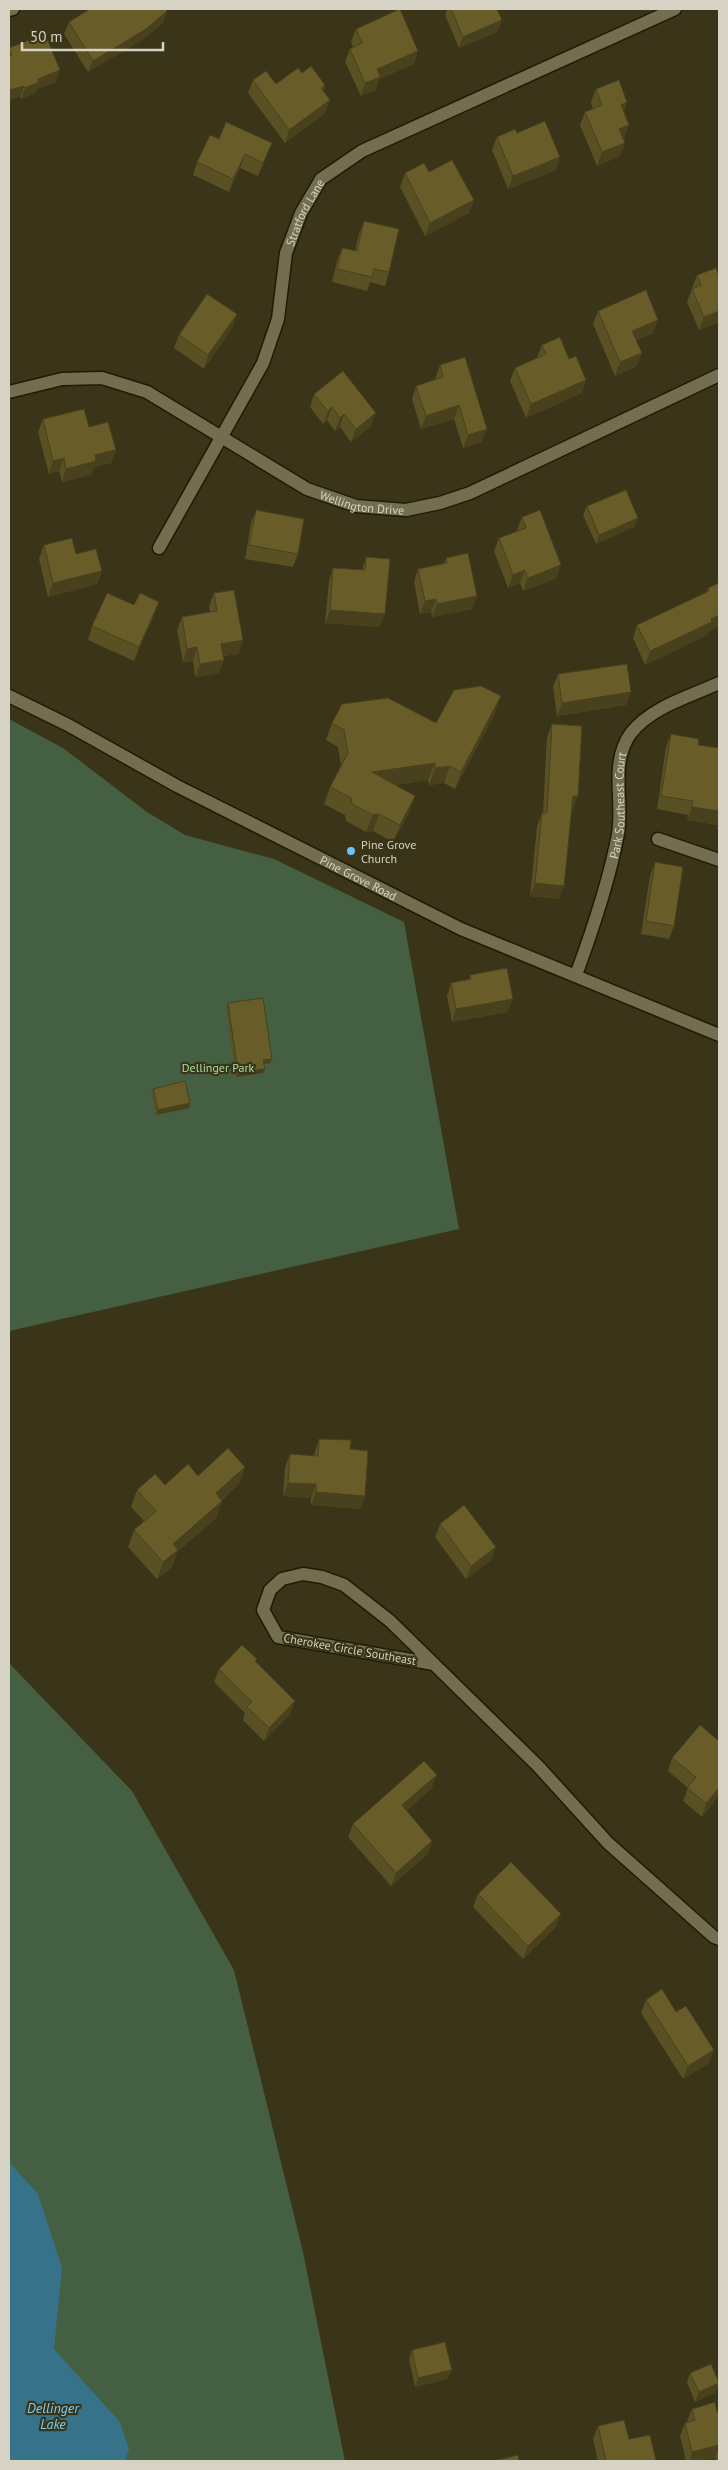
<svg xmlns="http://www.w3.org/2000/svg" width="728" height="2470" font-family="'PT Sans',sans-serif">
<rect width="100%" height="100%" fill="#3a3419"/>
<path fill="#445f41" d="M9 719 63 748 147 812 185 835 274 859 404 922 459 1229 9 1331Z
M9 1663 132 1791 234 1970 303 2252 345 2461H9Z"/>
<path fill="#36728a" d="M9 2162 38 2194 62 2268 54 2349 120 2422 129 2449 125 2461H9Z"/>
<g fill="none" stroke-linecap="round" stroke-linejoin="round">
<g stroke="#211b02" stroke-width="15">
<g id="minor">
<path d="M9 10 13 9"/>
<path id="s1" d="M9 392 62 379 102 378 147 392 307 489 356 506 406 510 440 503 470 493 719 375"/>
<path id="s2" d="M159 548 263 363 278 319 286 253 301 213 321 179 362 151 675 9"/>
<path d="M658 839 719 860"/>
<path id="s3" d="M576 975C593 929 609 882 618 834 624 801 609 763 631 733 651 707 691 696 719 683"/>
<path d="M434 1664 278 1637 263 1610 270 1590 282 1579 303 1574 322 1577 344 1585 390 1621 538 1766 608 1843 714 1937 719 1939"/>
</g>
</g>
<g stroke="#211b02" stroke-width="15">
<g id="tertiary">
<path id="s4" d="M9 696 68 725 177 786 461 929 719 1035"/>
</g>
</g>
<use href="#minor" stroke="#746e51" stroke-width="12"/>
<use href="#tertiary" stroke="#746e51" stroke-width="12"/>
</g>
<path fill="#595023" d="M447 9H497L502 20 497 32 459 48 445 15Z
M167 11 163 23 142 40 88 72 64 34 69 22Z
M356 29 414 64 379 79 376 90 361 96 345 62 350 49 353 47 351 42Z
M9 48 56 82 37 89 35 93 21 99 20 97 9 100Z
M302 73 325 85 323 91 325 113 285 143 248 93 253 80 276 84Z
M596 89 624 112 629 125 624 138 623 139 625 143 620 156 597 166 580 125 585 112 593 109 591 102Z
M517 133 556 170 508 189 492 150 497 137Z
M219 139 267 156 258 176 240 168 229 192 193 175 197 162Z
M429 172 474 200 469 213 425 236 400 187 405 173Z
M364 221 389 272 385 286 370 282 367 291 332 282 337 261 342 248 355 251 359 234Z
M697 275 719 276V322L699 330 687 302Z
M598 311 653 333 636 340 637 366 615 376 593 324Z
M237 314 232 328 204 369 174 348 179 335Z
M542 345 569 359 586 380 582 393 526 418 510 381 515 368 537 358Z
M440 365 482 442 463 448 454 419 421 429 412 399 416 386 435 380V379Z
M314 394 371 426 351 442 340 427 335 431 327 420 323 424 310 407Z
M43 419 89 427 116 450 111 463 94 467 91 475 62 482 59 471 49 474 38 432Z
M587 506 638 518 634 527 596 544 583 515Z
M256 510 298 554 293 567 245 559 251 523Z
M522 517 557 578 523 591 520 583 508 588 494 551 499 538 518 531 517 530Z
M44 545 76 554 102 571 97 584 48 597 39 559Z
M366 557 380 627 325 623 329 581 333 568 362 570Z
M446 558 472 609 432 617 431 612 420 614 414 582 418 569 444 564Z
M719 583V626L709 631 707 635 645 665 633 638 637 625 706 593 708 588Z
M214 593 243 640 238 654 223 656 219 673 195 677 193 661 183 662 177 630 182 617 210 612 209 606Z
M154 615 134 661 88 640 92 626Z
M558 674 631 692 626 705 557 716 553 687Z
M495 713 455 789 444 783 429 785 428 780 395 785 415 796 409 813 393 842 373 831 366 832 346 821 345 815 324 804 330 787 341 766 338 747 326 740 332 723H436Z
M552 724 573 810 572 809 559 899 530 896 537 826 542 813H543L547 737Z
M671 734 698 745 719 748V830L717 829 718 825 687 820 688 815 657 809 666 747Z
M655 862 674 926 669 939 641 934 650 876Z
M470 975 508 1012 452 1022 447 996 451 983 469 979Z
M228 1003 270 1063 264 1064 265 1069 263 1073 236 1077 226 1007Z
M153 1089 189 1108 156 1115 151 1093Z
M319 1439 350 1449 365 1496 360 1509 311 1505V1498L283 1496 285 1467 290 1454 314 1456 315 1452Z
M245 1467 239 1484 222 1500V1501L216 1518 177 1552 172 1567 157 1579 128 1547 134 1530 144 1521 131 1507 137 1490 165 1485 198 1476Z
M440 1524 491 1560 466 1579 435 1537Z
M256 1662 295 1701 290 1714 264 1741 243 1720 245 1713 214 1682 219 1669Z
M672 1758 719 1795 702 1817 683 1801 688 1788 668 1771Z
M432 1788 406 1811 428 1854 391 1886 348 1837 353 1824Z
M478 1894 556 1927 523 1959 473 1907Z
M646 2000 709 2063 683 2079 641 2013Z
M412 2350 448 2379 415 2387 409 2359Z
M690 2373 716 2392 695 2402 687 2382Z
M692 2409 717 2412 719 2411V2461H716L715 2458 703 2461H686L680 2436 685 2423 687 2422Z
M598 2426 629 2439 656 2461H598L593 2439Z"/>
<path fill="#49411d" d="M167 11 163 23 142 40 88 72 93 61Z
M502 20 497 32 459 48 463 37Z
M418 51 414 64 379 79 376 90 361 96 365 83 377 69Z
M60 70 56 82 37 89 35 93 21 99 25 88 38 79Z
M24 86 20 97 9 100V90Z
M330 100 325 113 285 143 289 130Z
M627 102 623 115 621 105Z
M629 125 624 138 614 142 619 129Z
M272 143 267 156 258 176 263 163Z
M625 143 620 156 597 166 602 152Z
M245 154 240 168 229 192 233 179Z
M560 157 556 170 508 189 513 176Z
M474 200 469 213 425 236 430 223Z
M719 311V322L699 330 704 317Z
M237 314 232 328 204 369 208 355Z
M658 320 653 333 628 344 632 331Z
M642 353 637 366 615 376 620 362Z
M586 380 582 393 526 418 531 404Z
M459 405 454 419 421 429 426 416Z
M332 407 327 420 323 424 328 411Z
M376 413 371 426 351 442 356 429Z
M344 414 340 427 335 431 340 418Z
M487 429 482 442 463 448 468 435Z
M116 450 111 463 94 467 91 475 62 482 66 469 95 455Z
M64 458 59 471 49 474 53 461Z
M638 518 634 527 596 544 599 535Z
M561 565 557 578 523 591 528 578Z
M525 570 520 583 508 588 513 575Z
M102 571 97 584 48 597 53 583Z
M477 596 472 609 432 617 437 604Z
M436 599 431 612 420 614 425 601Z
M159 602 154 615 134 661 139 647Z
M330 610 385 614 380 627 325 623Z
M719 615V626L709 631 707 635 645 665 650 651 711 619Z
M243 640 238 654 216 657 221 644Z
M197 647 193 661 183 662 187 649Z
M224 660 219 673 195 677 200 664Z
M631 692 626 705 557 716 562 703Z
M501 696 495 713 455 789 461 772Z
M435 763 428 780 365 789 372 772Z
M450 766 444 783 429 785 435 768Z
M415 796 409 813 393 842 400 825Z
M573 796H578L573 810 568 809Z
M692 807 719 811V820L718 825 687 820Z
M379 814 373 831 366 832 373 815Z
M535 883 564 886 559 899 530 896Z
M513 999 508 1012 452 1022 456 1009Z
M272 1059 270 1063 262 1064 263 1060Z
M265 1069 263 1073 236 1077 238 1072Z
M190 1103 189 1108 156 1115 158 1110Z
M245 1467 239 1484 210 1510 216 1493Z
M288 1483 316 1484 311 1498 283 1496Z
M316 1492 365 1496 360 1509 311 1505Z
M222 1501 216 1518 177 1552 172 1567 157 1579 163 1562 173 1544Z
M496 1547 491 1560 466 1579 471 1566Z
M295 1701 290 1714 264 1741 269 1728Z
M437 1775 432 1788 397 1819 402 1805Z
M719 1788V1795L702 1817 706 1803Z
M432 1841 428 1854 391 1886 396 1873Z
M561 1914 556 1927 523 1959 528 1946Z
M714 2050 709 2063 683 2079 688 2066Z
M452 2370 448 2379 415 2387 418 2378Z
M719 2383 716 2392 695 2402 699 2392Z
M719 2445V2448L715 2458 703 2461H689L692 2452Z"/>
<path fill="#685d29" stroke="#49411d" d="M90 9H165L167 11 146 29 93 61 69 22Z
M400 9 418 51 377 69 380 77 365 83 350 49 362 43 356 29Z
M451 9H497L502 20 463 37Z
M45 34 60 70 38 79 39 82 25 88 24 86 9 90V56L12 55 9 48Z
M311 66 325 85 321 88 330 100 289 130 253 80 266 71 276 84 298 68 302 73Z
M619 80 627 102 621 105 629 125 619 129 625 143 602 152 585 112 602 105 596 89Z
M545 121 560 157 513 176 497 137 515 129 517 133Z
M226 122 272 143 263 163 245 154 233 179 197 162 210 135 219 139Z
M452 160 474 200 430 223 405 173 424 163 429 172Z
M364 221 399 229 389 272 374 269 372 277 337 269 342 248 357 251Z
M716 268 719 276V311L704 317 692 289 701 285 697 275Z
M646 290 658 320 632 331 642 353 620 362 598 311Z
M207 294 237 314 208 355 179 335Z
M560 337 569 359 576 356 586 380 531 404 515 368 546 354 542 345Z
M465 357 487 429 468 435 459 405 426 416 416 386 443 377 440 365Z
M343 371 376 413 356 429 344 414 340 418 332 407 328 411 314 394Z
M84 409 89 427 108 422 116 450 95 455 96 461 66 469 64 458 53 461 43 419Z
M626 490 638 518 599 535 587 506Z
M256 510 304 519 298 554 249 545Z
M540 510 561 565 528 578 525 570 513 575 499 538 526 528 522 517Z
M72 538 76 554 96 549 102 571 53 583 44 545Z
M468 553 477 596 437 604 436 599 425 601 418 569 447 563 446 558Z
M366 557 390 559 385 614 330 610 333 568 365 570Z
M719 583V615L711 619 712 622 650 651 637 625 709 591 708 588Z
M234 590 243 640 221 644 224 660 200 664 197 647 187 649 182 617 217 611 214 593Z
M107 593 134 605 140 593 159 602 139 647 92 626Z
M627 664 631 692 562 703 558 674Z
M481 686 501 696 461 772 450 766 435 768V763L372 772 415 796 400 825 379 814 373 815 352 804 351 798 330 787 348 753 344 730 332 723 342 704 388 698 436 723 454 690Z
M552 724 582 726 578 796H573L564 886 535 883 542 813H547Z
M671 734 699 739 698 745 719 748V811L692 807 693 801 661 796Z
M655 862 683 867 674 926 646 921Z
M507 968 513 999 456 1009 451 983 471 979 470 975Z
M263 998 272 1059 263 1060 265 1069 238 1072 228 1003Z
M185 1081 190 1103 158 1110 153 1089Z
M319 1439 351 1440 350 1449 368 1451 365 1496 316 1492V1484L288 1483 290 1454 318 1456Z
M228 1448 245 1467 216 1493 222 1501 173 1544 178 1550 163 1562 134 1530 156 1511 137 1490 155 1474 165 1485 188 1464 198 1476Z
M464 1505 496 1547 471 1566 440 1524Z
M242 1645 257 1659 255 1661 295 1701 269 1728 247 1707 252 1702 219 1669Z
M700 1725 719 1741V1788L706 1803 687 1788 696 1777 672 1758Z
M424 1761 437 1775 402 1805 432 1841 396 1873 353 1824Z
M511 1862 561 1914 528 1946 478 1894Z
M662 1989 676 2012 686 2006 714 2050 688 2066 646 2000Z
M445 2342 452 2370 418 2378 412 2350Z
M711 2364 719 2383 699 2392 690 2373Z
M715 2402 717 2412 719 2411V2445L692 2452 685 2423 695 2420 692 2409Z
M624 2420 629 2439 650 2435 656 2461H606L598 2426Z
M518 2455 519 2461H494Z"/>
<circle fill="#6dc2f3" stroke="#3a3419" stroke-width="2" cx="351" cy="851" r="5"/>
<g text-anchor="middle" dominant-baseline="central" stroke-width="4.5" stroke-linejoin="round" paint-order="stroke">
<g font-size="12" fill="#d7d3c4" stroke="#3a3419">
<text stroke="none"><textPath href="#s2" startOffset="370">Stratford Lane</textPath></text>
<text stroke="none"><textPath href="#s1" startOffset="386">Wellington Drive</textPath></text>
<text stroke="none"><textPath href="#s3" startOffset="176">Park Southeast Court</textPath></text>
<text stroke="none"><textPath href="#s4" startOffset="394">Pine Grove Road</textPath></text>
<text transform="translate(350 1649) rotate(10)">Cherokee Circle Southeast</text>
</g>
<g font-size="12" fill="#d7d3c4" stroke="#3a3419" text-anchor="start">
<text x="361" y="844">Pine Grove<tspan x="361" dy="14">Church</tspan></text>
</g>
<g font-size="12" fill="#a6dea1" stroke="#3a3419">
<text x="218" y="1067">Dellinger Park</text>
</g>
<g font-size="14" font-style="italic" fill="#75d1f7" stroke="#3a3419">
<text x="53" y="2408">Dellinger<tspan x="53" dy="16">Lake</tspan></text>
</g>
</g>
<rect width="728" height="2470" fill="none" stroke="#d7d3c4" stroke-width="20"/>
<path d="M22 42v8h141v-8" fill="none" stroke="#d7d3c4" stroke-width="2.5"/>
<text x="30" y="42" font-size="15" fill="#d7d3c4" stroke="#3a3419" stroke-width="4" paint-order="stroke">50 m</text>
</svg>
